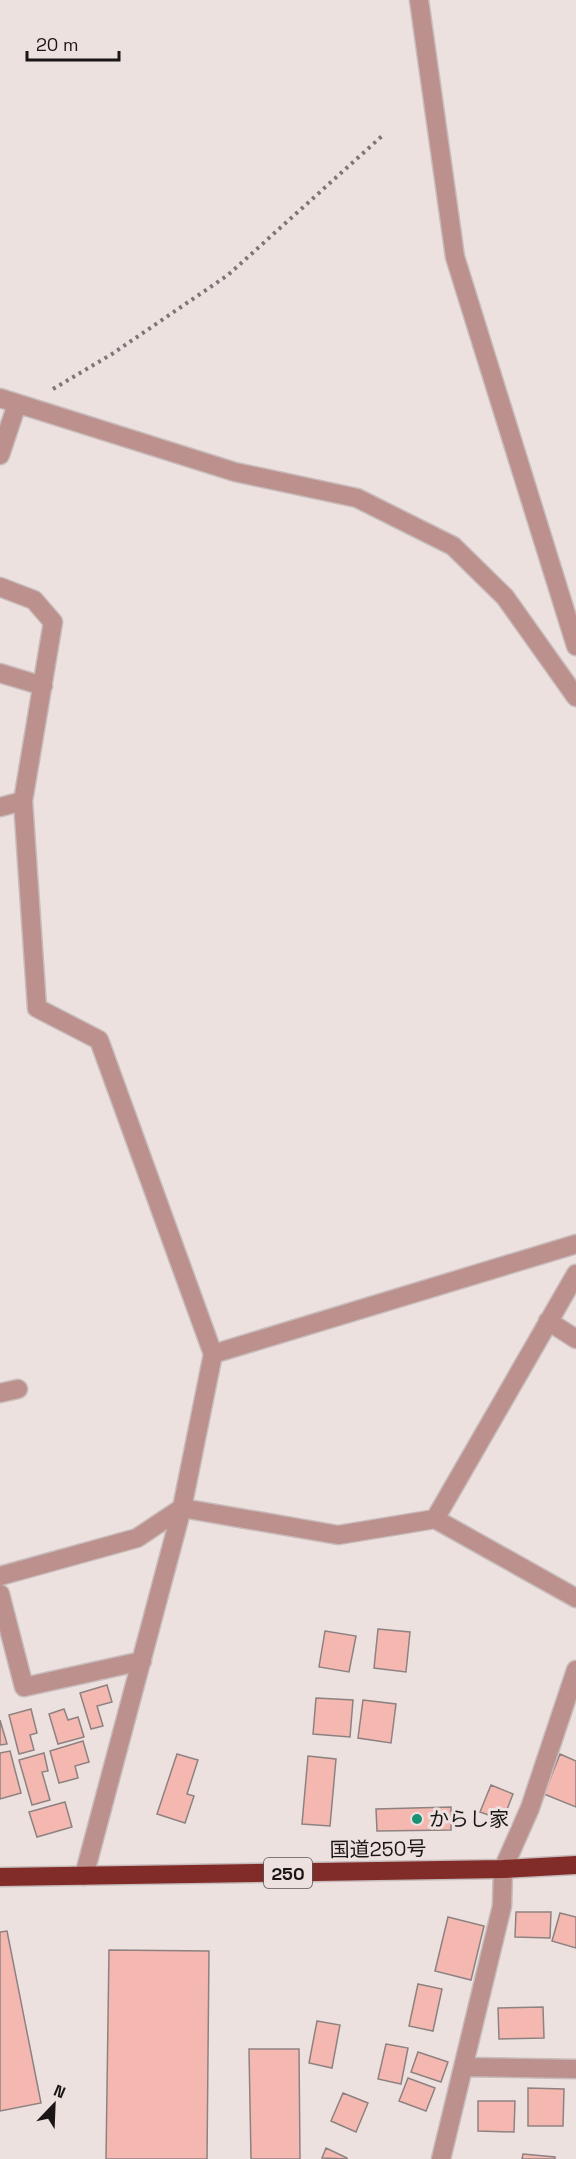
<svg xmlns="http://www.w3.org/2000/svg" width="576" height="2159" font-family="'Space Grotesk','Noto Sans JP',sans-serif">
<rect width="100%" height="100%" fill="#ede1df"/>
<path fill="#f5b8b1" stroke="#8d8281" stroke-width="1.5" d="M378 1629 410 1632 406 1672 374 1668Z
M325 1631 356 1636 349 1672 319 1667Z
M107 1685 112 1702 97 1706 103 1726 91 1729 80 1693Z
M316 1698 353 1700 350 1737 313 1734Z
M363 1700 396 1704 391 1743 358 1738Z
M31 1709 37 1733 30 1735 34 1750 19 1754 9 1715Z
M64 1709 68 1720 78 1717 84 1737 58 1744 49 1714Z
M0 1720 7 1744 0 1745Z
M83 1741 89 1762 75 1766 78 1778 59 1783 50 1751Z
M10 1751 21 1793 0 1799V1753Z
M44 1753 48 1771 42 1772 50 1800 32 1805 19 1760Z
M177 1754 198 1760 187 1794 194 1796 185 1823 157 1814Z
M560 1754 576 1761V1807L544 1794Z
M308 1756 336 1759 330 1826 302 1824Z
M491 1785 513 1794 503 1820 480 1812Z
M65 1802 72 1827 37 1837 29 1812Z
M451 1807V1830L377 1831 376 1809Z
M516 1912H551L550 1938 515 1937Z
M560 1913 576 1917V1948L552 1941Z
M448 1917 484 1926 471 1980 435 1971Z
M7 1931 41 2103 0 2111V1932Z
M109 1950 209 1951 207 2159H106Z
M418 1984 442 1989 433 2031 409 2026Z
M543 2007 544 2038 499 2039 498 2008Z
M317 2021 340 2025 332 2068 309 2063Z
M386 2044 408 2048 401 2084 378 2079Z
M249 2049H299L300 2159H251Z
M418 2052 448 2062 441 2082 411 2072Z
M408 2078 435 2088 426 2111 399 2101Z
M528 2088 564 2089 563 2126H528Z
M343 2093 368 2103 356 2132 331 2121Z
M478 2101H515L514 2132 478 2131Z
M326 2148 347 2158V2159L322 2158Z
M523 2154 555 2157V2159H522Z"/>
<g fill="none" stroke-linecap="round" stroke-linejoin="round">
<g stroke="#c7bcbb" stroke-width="21">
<path id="minor" d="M419 0 455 257 576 646
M0 398 235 472 357 498 453 546 505 597 576 697
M0 455 17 404
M0 587 34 600 53 622 23 801 37 1008 99 1040 213 1354 182 1508 84 1876
M0 673 43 686
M0 807 23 801
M548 1321 576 1339
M213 1354 576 1244
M0 1393 18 1389
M435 1519 576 1274
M0 1576 137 1538 182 1508 338 1535 435 1519 576 1598
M0 1594 24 1687 142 1661
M465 2067 576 2069
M441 2159 502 1906 503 1869 530 1808 576 1670"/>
</g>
<g stroke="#c7bcbb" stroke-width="21">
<path id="highway" d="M0 1877 503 1869 576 1865"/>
</g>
<path stroke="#7e7675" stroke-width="4" stroke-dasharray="3 4.5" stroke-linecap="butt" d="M53 389 112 354 228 275 382 136"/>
<use href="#minor" stroke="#bc908c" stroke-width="18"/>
<use href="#highway" stroke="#822c29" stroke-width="18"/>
</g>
<circle fill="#1c9275" stroke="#ede1df" stroke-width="2" cx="417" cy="1819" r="6"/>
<g text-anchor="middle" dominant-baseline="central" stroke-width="6" stroke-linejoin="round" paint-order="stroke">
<rect fill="#ede1df" stroke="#595352" stroke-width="1.5" x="264" y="1858" width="48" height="30" rx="4.5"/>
<g font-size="18" font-weight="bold" fill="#1a1616">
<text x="288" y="1873">250</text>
</g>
<g font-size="20" fill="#1a1616" stroke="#ede1df" text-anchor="start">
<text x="429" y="1819">からし家</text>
</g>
<g font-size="20" fill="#1a1616" stroke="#ede1df">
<text transform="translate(378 1849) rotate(-1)">国道250号</text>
</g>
</g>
<g transform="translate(54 2105) rotate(23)" stroke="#ede1df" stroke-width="4.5" paint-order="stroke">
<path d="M0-4.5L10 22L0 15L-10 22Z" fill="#1a1616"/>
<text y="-9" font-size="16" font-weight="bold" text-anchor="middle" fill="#1a1616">N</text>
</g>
<path d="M27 51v9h92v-9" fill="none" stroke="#1a1616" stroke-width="3"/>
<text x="36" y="51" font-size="18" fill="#1a1616" stroke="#ede1df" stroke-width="4.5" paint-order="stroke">20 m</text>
</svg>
